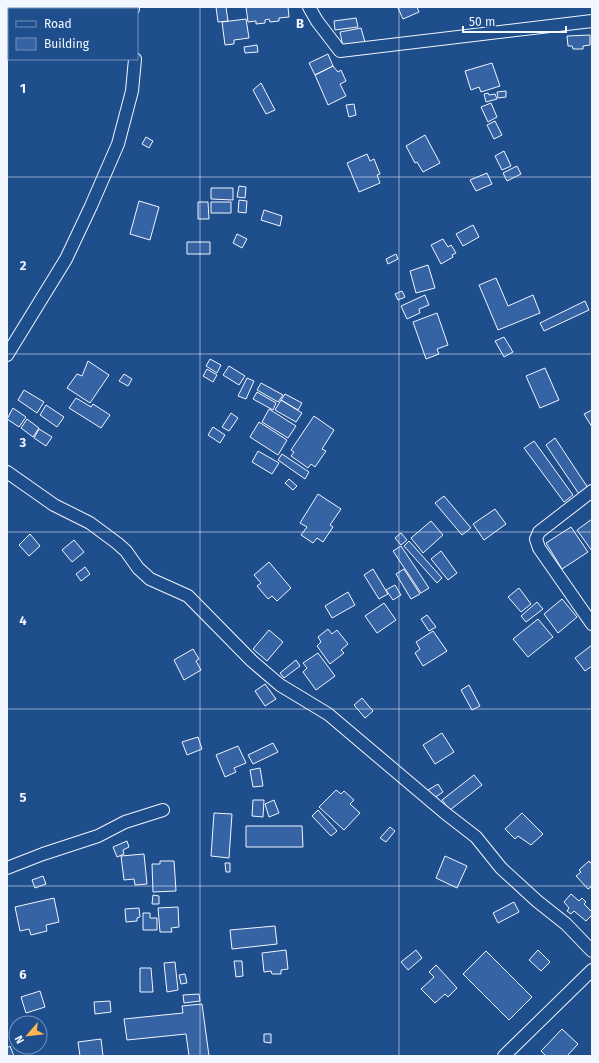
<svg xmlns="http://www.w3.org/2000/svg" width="599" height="1063" font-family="'Fira Sans',sans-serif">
<rect width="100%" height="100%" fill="#1f4e8c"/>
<path fill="#3563a3" stroke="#f2f6ff" d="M216 7H226L228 21 218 22Z
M246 7H288L289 17 279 18V21L270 22 269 19 265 20V23L256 24V21L248 22Z
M402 7H417L419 12 403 19 398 8Z
M356 18 358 27 335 30 334 21Z
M246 19 249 38 234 40V44L225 45 222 22Z
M361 28 365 42 343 47 340 32Z
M590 35V45L583 46V49H573L572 46H568L567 36Z
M257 45 258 52 245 53 244 47Z
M328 54 333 66 315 75 309 63Z
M492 63 500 86 481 92 479 87 471 90 465 71Z
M333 66 338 72 341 70 346 81 340 84 346 96 328 105 315 75Z
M261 83 275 110 266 114 253 90Z
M506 91V97L498 98 497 92Z
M488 93 489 95 495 94 497 99 486 102 484 94Z
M491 103 497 117 488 122 481 107Z
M354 104 356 115 349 117 346 105Z
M495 121 502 135 494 139 487 125Z
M425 135 440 163 423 172 417 162 415 163 406 146Z
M146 137 153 141 149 148 142 144Z
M504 151 511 166 502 170 495 156Z
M367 154 370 161 374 159 380 174 377 175 380 183 359 192 347 163Z
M517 166 521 174 507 181 503 173Z
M487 173 492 184 476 191 470 180Z
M239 186 246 187 245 198 237 197Z
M211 188H233V200L211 199Z
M239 200 247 201 246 213 238 212Z
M139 201 159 207 150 240 130 234Z
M198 202H208L209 219H198Z
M211 202H231V213H211Z
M264 210 282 216 280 226 261 220Z
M473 225 479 237 463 246 456 234Z
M237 234 247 239 242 248 233 243Z
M443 239 448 247 451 245 456 253 452 255 453 257 441 264 431 245Z
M187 242H210V254H187Z
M396 254 398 259 388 264 386 259Z
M428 265 435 288 416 293 410 271Z
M496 278 508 306 533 295 540 313 498 330 479 285Z
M402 291 405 297 398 300 395 294Z
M425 295 429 305 419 309 420 313 407 319 401 306Z
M585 301 589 310 544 331 540 323Z
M437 313 448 345 437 349 439 354 426 359 413 322Z
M504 337 513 352 504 357 495 341Z
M210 359 221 365 217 373 206 366Z
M88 361 109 375 90 403 67 388 77 374 82 376Z
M229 366 245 376 239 385 223 375Z
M545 368 559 400 540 408 526 376Z
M207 369 217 375 213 382 203 376Z
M124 374 132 379 128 386 119 381Z
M247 378 254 381 246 399 238 396Z
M261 383 283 395 278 402 257 390Z
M24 390 44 402 37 413 18 400Z
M257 392 276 403 273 410 253 399Z
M285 394 302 403 298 410 281 400Z
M76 398 91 407 93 404 110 415 101 428 69 408Z
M281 400 302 413 296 422 275 410Z
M46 405 64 417 57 427 40 415Z
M13 408 26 417 19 427 7 419Z
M269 409 296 426 288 438 262 422Z
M592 410V427L584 414Z
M231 413 238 418 229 431 222 427Z
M314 416 334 430 322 449 326 451 315 467 311 464 308 468 291 456 294 452 291 450Z
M27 419 39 428 33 437 21 428Z
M259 422 287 440 278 455 250 437Z
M213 427 225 435 220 443 208 435Z
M39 429 52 437 46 446 34 438Z
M555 438 590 491 581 497 546 445Z
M534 441 573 495 564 502 524 448Z
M258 451 279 463 272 474 252 462Z
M282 454 309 472 305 479 278 460Z
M289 479 297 486 293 490 285 483Z
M318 494 341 509 330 525 333 527 323 542 317 538 313 543 301 535 307 527 300 523Z
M444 496 471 528 462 535 435 503Z
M495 509 506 524 484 540 473 524Z
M592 519V551L577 530Z
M431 521 443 535 423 553 411 538Z
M571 527 588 552 562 569 546 543Z
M401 533 407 540 401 545 395 538Z
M30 534 40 546 29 556 19 545Z
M74 540 84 552 72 562 62 550Z
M409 541 442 578 437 583 404 546Z
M401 546 429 588 421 593 393 551Z
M441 551 457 573 448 580 431 559Z
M269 562 291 588 277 601 272 596 268 599 257 586 261 583 254 575Z
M85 567 90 574 81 581 76 574Z
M373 569 388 594 379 599 364 575Z
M404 569 420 594 411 599 396 574Z
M395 585 401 595 393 600 386 590Z
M519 588 531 604 521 612 508 597Z
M348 592 355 605 332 618 325 606Z
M562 599 577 617 558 633 544 614Z
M537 602 543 609 526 622 521 616Z
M384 603 396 620 377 633 365 616Z
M427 615 436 627 429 631 421 619Z
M538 619 553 637 528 657 513 639Z
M328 629 332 634 337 630 348 644 341 650 344 653 330 664 317 646 321 642 318 637Z
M269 630 283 642 267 661 253 649Z
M433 631 447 651 423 666 415 653 420 649 416 642Z
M592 645V666L585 671 575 658Z
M193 649 199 659 196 661 201 670 184 680 174 660Z
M318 653 335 676 316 690 303 672 307 668 303 663Z
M296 660 300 666 284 678 280 673Z
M265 684 276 699 265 706 255 691Z
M469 685 480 706 472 710 461 690Z
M362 698 373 711 365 718 354 705Z
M442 733 454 752 435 764 423 745Z
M198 737 202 749 187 755 182 742Z
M273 743 278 752 253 764 248 755Z
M238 746 246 763 234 768 236 772 225 777 216 755Z
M260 768 263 786 253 787 250 770Z
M474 775 482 785 450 810 442 800Z
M438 784 443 792 434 798 428 790Z
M336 790 341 794 344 791 354 800 350 804 360 813 344 830 319 807Z
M253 800H264L263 817 252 816Z
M274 800 279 813 269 817 265 804Z
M318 810 337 831 331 836 312 816Z
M214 813 232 814 229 858 211 856Z
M522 813 543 834 531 845 518 836 515 839 505 829Z
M246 826H302L303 847H246Z
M390 827 395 831 386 842 380 838Z
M127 841 129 847 123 850 124 854 117 857 113 847Z
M144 854 147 884 135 885 134 879 124 880 121 856Z
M445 856 467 866 457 888 436 878Z
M160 861H174L176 891 153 892 152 864H160Z
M589 861 590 863 592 862V886L588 889 576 876 581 872 579 870Z
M225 863H230V872H226Z
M43 876 46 884 35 888 32 880Z
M571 894 579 901 582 898 586 902 584 904 592 912V915L586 921 574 911 571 914 567 911 569 908 564 902Z
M153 895 159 896V904H152Z
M54 898 59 922 46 925 47 931 31 935 29 929 20 931 15 907Z
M514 902 519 912 498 923 493 913Z
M178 907 179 927 171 928 172 932H160L158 908Z
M139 908 140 917 137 918V921L126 922 125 909Z
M143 913H150V918H157V930H143Z
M275 926 277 944 232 949 230 930Z
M286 950 288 969 281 970V974H272L271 971 264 972 262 953Z
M416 950 422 958 408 970 401 962Z
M538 950 550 962 541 971 529 960Z
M486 951 532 997 509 1020 463 974Z
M234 961H242L243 976 236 977Z
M175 962 178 990 167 992 164 963Z
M436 965 457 988 448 997 445 994 435 1003 421 989 434 977 429 972Z
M140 968H151L153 992H140Z
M185 974 187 983 181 984 179 975Z
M40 991 45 1007 26 1013 21 997Z
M199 994 200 1001 184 1003 183 995Z
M110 1001 111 1012 95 1014 94 1002Z
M202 1004 209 1056H189L186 1034 127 1040 124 1019 183 1013 182 1006Z
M562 1029 578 1044 567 1056H546L541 1051Z
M264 1034H271V1043L264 1042Z
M101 1039 103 1056H80L78 1042Z
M10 1046 14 1056H7V1048Z"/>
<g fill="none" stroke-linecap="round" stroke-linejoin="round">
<g stroke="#f2f6ff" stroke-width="14">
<path id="minor" d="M309 7 317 21 340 51 592 21
M133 9V7
M7 355 66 259 91 206 118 144 132 91 135 59
M7 472 54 505 90 523 117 543 126 551 138 568 150 579 188 596 252 661 280 685 328 714 445 813 476 837 501 868 537 901 566 924 592 951
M592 491 539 532 536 539 539 548 592 624
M7 868 43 854 98 836 125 822 163 810
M504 1056 592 970"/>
</g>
<use href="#minor" stroke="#1f4e8c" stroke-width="12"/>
</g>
<path fill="none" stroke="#f2f6ff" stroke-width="1" stroke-opacity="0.55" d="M200 7V1056M399 7V1056M7 177H592M7 354H592M7 532H592M7 709H592M7 886H592"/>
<g font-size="13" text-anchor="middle" font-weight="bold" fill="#f2f6ff" stroke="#1f4e8c" stroke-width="3" stroke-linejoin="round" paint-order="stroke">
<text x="300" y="28">B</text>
<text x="23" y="93">1</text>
<text x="23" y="270">2</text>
<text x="23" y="447">3</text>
<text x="23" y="625">4</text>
<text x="23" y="802">5</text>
<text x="23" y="979">6</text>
</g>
<rect width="599" height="1063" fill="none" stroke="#f2f6ff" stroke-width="16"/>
<rect x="8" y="8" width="130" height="52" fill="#1f4e8c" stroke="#7391ba"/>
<rect x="16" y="21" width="20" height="6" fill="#1f4e8c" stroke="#7391ba"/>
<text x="44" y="28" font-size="12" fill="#f2f6ff">Road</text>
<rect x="16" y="38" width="20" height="12" fill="#3563a3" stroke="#7391ba"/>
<text x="44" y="48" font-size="12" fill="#f2f6ff">Building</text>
<g transform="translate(28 1035) rotate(242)"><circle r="19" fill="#1f4e8c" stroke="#7391ba"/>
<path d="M0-3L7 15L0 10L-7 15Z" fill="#ffb74d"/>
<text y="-6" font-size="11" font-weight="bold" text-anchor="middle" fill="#f2f6ff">N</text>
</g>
<path d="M463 26v6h103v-6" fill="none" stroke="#f2f6ff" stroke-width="2"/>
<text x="469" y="26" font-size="12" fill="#f2f6ff" stroke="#1f4e8c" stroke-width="3" paint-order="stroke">50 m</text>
</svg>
